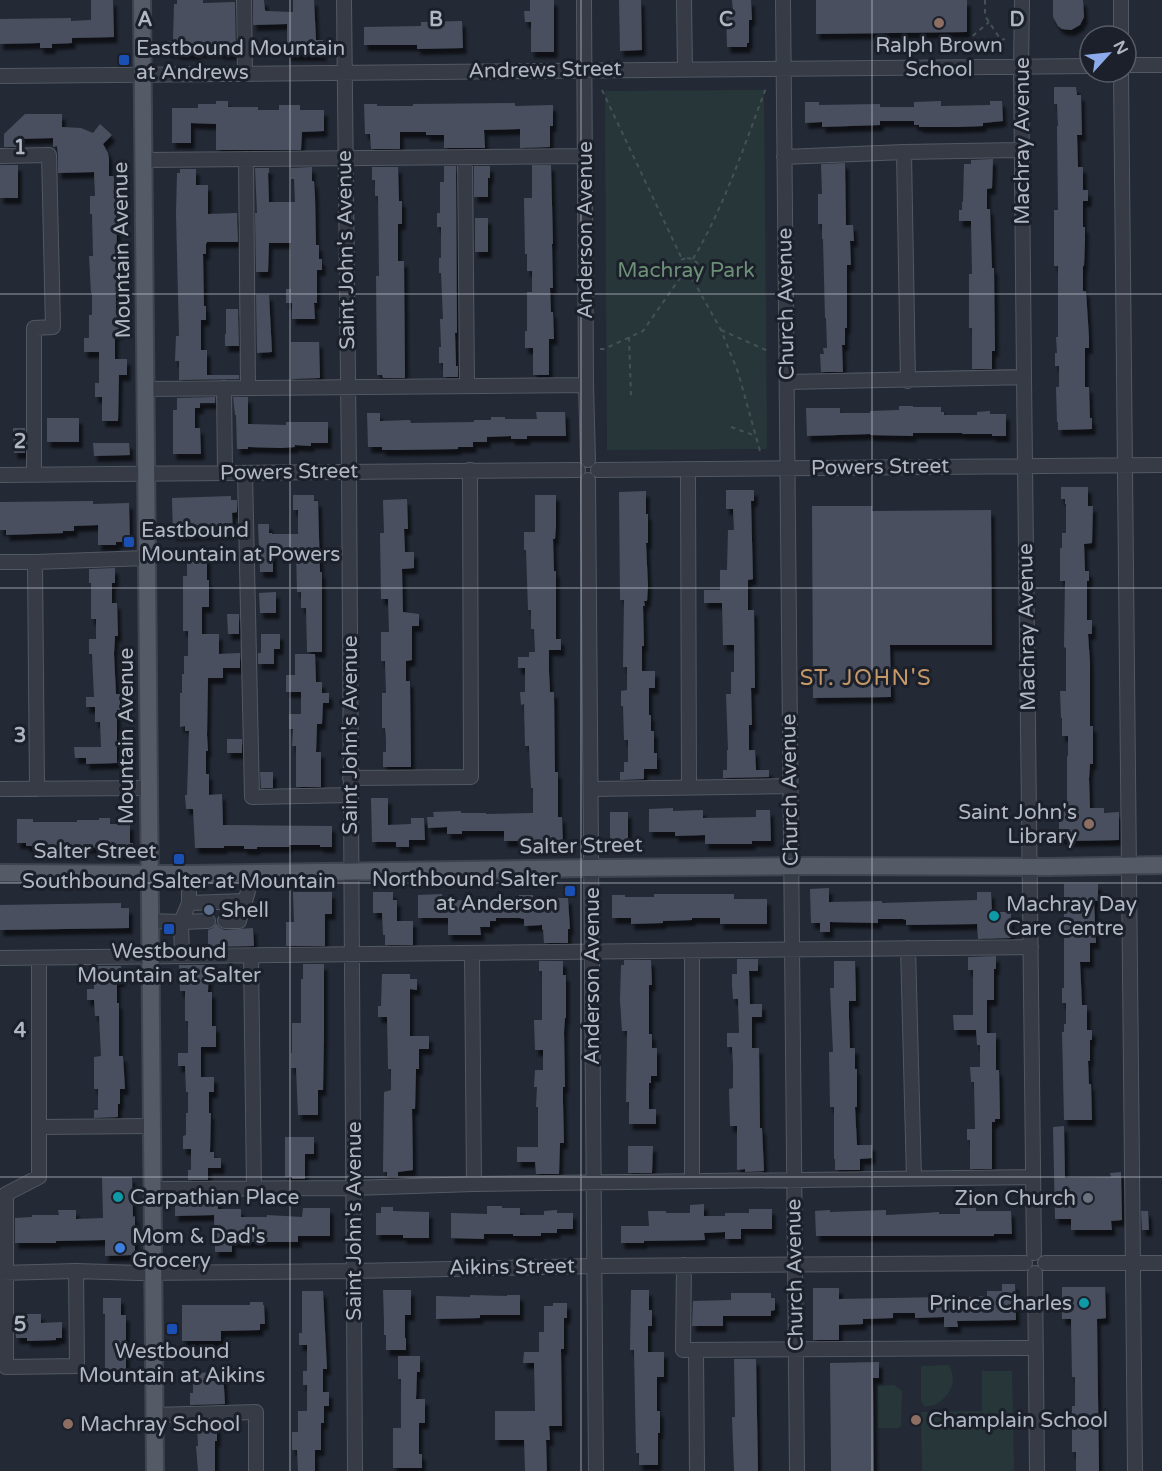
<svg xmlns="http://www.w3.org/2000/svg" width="1162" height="1471" font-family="'Varela Round',sans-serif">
<defs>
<filter id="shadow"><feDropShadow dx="3.5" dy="6" stdDeviation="1.5" flood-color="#0009"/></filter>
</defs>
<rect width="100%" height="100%" fill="#232935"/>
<path fill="#273739" d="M764 90 767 449 607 450 605 91Z
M949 1365C956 1379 953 1390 942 1400 936 1405 932 1407 924 1406L921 1401V1367L922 1366Z
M982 1371H1012L1014 1471H922L921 1412 982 1411Z
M894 1385 902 1391 901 1426 898 1428H878V1386Z"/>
<path fill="#49505e" filter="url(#shadow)" d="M91 0H113L114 37 72 38V43L52 44V48H40V43L0 44V19L71 18V21L91 20Z
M177 0H203V3L235 2 236 54H221L220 52H197V54H177V52H167V41H173L174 4H177Z
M253 0H264L265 10 266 11 293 12V0H314L316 40H323V55H287V24L253 25Z
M530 0H554V52H531V22H525L524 11H530Z
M619 0H641L642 50 620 51Z
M732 0H751L752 20H749V43H747V47H727L726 12H733Z
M816 0H967V32L816 34Z
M1053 0H1083L1084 17 1080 25 1071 30 1062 29 1058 26 1053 17Z
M462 21 463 48 417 49V45H364V27L421 26V22Z
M1054 87H1076L1077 95H1081L1082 135H1077L1078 167H1083V190H1088V201H1083V227H1085V241L1084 266H1083V291H1086L1089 338V348H1085V387H1089L1090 418H1092V429L1058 430V422H1057L1056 387H1059V366H1055V353H1057L1056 337H1058V266H1054V210H1058L1057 126H1058L1057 104H1054Z
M216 101H228V107H258V110H279V105H300V110H324V131L302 132 301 150H216V124L191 123V143H172V108H198V104H216Z
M941 101V106L990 105V101H1002L1003 121 983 123V126L958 127H919V125H914V121H880V125L850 126 822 127V122L805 123V102H819V105L880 104V107H914V102Z
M515 103V106L553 105V126H550V147L520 148V129L484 130 485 148H444V135H426V132H400V149H371L370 134H365L364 104H377V106H413V104Z
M25 114H62V127L81 128 93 133 100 124 112 135 103 144 108 153 109 159V176H114V196H116L117 254H116V277H118V293H116V315H119V334H115V359H127V375H119L118 421H102V397H95V383H99V352H84V338H89V315H92V293H91L89 256H93L92 214H90V196H95L94 172 58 173V155L57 146 53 147V138L19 139V147H4V134Z
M993 159 992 188 987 189V209H990L992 268H994L995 351H992V369H972V328H969V274H972L971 221H959V210H962V202H963L964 164H971V160Z
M845 163 846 225H853L854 241H850L851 265H847V328H845V345H842L843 372H821L820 354H824L823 348H827L826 318H825L823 239H822V224H818V194H822L821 164Z
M0 165H18V198H0Z
M532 165H551L553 244H552L553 288H550L551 312H553L554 339H549V375H533V348H525V331H527V292H532V271H527V254H525L524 198H532Z
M444 166H456L457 333H455L456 366H458V377H443V363H439V347H441L440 319H443L441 273H439V258H441V227H437V213H440V182H444Z
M474 166H490V178H488V197H474Z
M312 167V181H314L315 196 316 245H319V259H322V270H317V303H314L315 319H292V303H286V289H291V243H269L268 272H256L255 213H257L255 168H269V173H268L269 202H295L294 179H291V168Z
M372 167H398L399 201H402V224H398V261H404L405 378H383L382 375H377L376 276H379L378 196H375V180H372Z
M180 169H196V185H208V214L237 213 238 242H207L206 244V254H203L204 306H206V320H201V350H207V375H239V379L179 380V361H175L176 336H179L176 214 177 173H180Z
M475 218H488V252H475Z
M256 295H269L272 352 257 353Z
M226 309H238L239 346H225V334H226Z
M291 342H319L320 378 291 379Z
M215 397V403H200V408H195V428H200L201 454H173V410H177V398Z
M233 397H248V424L286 425V422H328V443H311V446L295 445V447L281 448 248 447V449H237L236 415H235Z
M899 406H913V407H941V412H944V415H977V412L990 411V414H1006V436H992V434H962V433H913V436L870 435V434L807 436 806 408H840V413H870V411L899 410Z
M536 412H565L566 436H527V439H511V436L487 437V442H473V447H458V449L398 450H382V447H368L367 413H380V421L410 420 411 423 474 422V420H491V417H505V419H537Z
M47 418H79V442H47Z
M13 428H25V453H14Z
M93 443H129L130 455 94 456Z
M1061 487H1088V506H1093L1092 543 1084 544 1085 571H1089V581H1087V620H1092V634H1088L1090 662V726H1093V764H1090L1089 779 1090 808H1104V813L1119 812V840L1068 841V839H1059V809H1067V756H1068V736H1062V718H1061L1060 691H1066V648L1064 647 1065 581H1060V548H1062V533H1066V504H1065V499H1061Z
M726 490H754V501H751L753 579 748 580V610H754L755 688H751L752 725H749V750H755L756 770H769V777L723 778V770H727V750H728L726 694H731V672H734V645H723L722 603H704V590H720V570H727L728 530H734L733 509H726Z
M646 491V514H648V543H646L648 586 647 601H644L645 606H643L644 646H642V671H655V688H649V715H651V731H654V753H657V769H644V779L620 780V772H624V762H628V740H624L623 706H621V691L627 690V667H623L624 600H620L619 492Z
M293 495H314V501H318L320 572H322V652H307L306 608H301V592H297L296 551H273V572H260L258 524H269V533H272V534H298V510H293Z
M535 495H556V526L555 539H553L554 571H556V639H561V650H549V672L550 692H554L555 772H558V817H562L563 845H542V843H536V841H504V831H462V834H447V827L428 828 427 817H434L433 812 461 811V813H486V814L533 813V788H531L529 746H525L524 704 521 705 520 692H525V668H518V657H529V652H535L534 629H531V610H528L526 550H524V532H535Z
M231 496V500H237V512L232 513 233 533 173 535 172 498Z
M407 499 408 529H404L405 552H414V568L402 569 403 612 419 614V626H412V660L406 661V681H410L411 767H383V752H386V739L385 728H382V693H386L385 661H381V632H389L388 599H381L380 533H384L383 500Z
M93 501V504L129 503 130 542H116V545H98V525L74 526V531H63V533L6 535V530H0V502Z
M812 506H872V511L991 510 992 645H890L891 697 813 698Z
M187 557H207V580H209V607H202V634H219V654L240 653V668H223V678H208L207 735 208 751H206V774H209V795L222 794 223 825 332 826V847H320V845H289V847H257V849H244V846H224V848H195L193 809H186L185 795H187L189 731H185V726L180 727V693H182V674H184V656H188V631H183V576H187Z
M115 568V583H112V603H117L118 636H115L114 654 116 694H120V710H117V763L86 764V758H75L74 747H101L100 722H95V707H86V697H94L92 654H89V639H96V619H91V583H89V569Z
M276 592V613H260L259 593Z
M227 614H239V634H228Z
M261 634H280V649H274V664H258V653H261Z
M295 654H315L316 682H322V693H329V703H323L322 724H317L316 752H321V787H296V746H292L293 729H289V714H301V692H286V675H295Z
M227 739H242V753H227Z
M260 772H273V788H261Z
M371 798H388V825L411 824V818H424L425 840H409V847H396V842H372Z
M673 808V811L703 810V818L756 817V810H770L771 841H752V844H705V835L675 836V832H649V809Z
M610 812H628V844H610Z
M99 818H110V824H130V843H133V854H113V847L78 848V846H26V843H17V819H33V822H77V820H99Z
M1064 884H1098V901H1094L1096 943H1090V962H1080L1082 1005H1087V1030H1092V1040H1090V1061H1088L1089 1084H1091L1092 1120H1064L1062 1032H1064V1024H1066V1003H1062V988H1064Z
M829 888V902L882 901V903L977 900V892H991L992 912H1011V938L978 939 977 924 906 925V920L903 919H878V923L830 922V932H820V923H811L810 889Z
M293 892H332V914H325V946H286V922H294Z
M373 892H393V900H397V921H413V945H385V935H383L382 913H373Z
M442 894V900H482V898L519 897V895H533V898H568L570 929H568V943H544L543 929 542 930V925L524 926V919L520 918H496V921H490V927H480L481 935H448V918H418V895Z
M654 894H734V899H767V924H720V918H692V920L663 921V923L631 924V918H612V895H625V897H654Z
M121 903V908H129V928L0 930V905Z
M216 923 220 928 224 930 253 928 254 946 208 947V930L213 928Z
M996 956V969H994V1000H987V1033H996V1070H999L1000 1119H995V1122H992V1169H970V1140H967V1129H975L974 1082H971L970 1067H980V1045H977L976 1030H954L953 1015H973V970H968V957Z
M737 959H758V971H749L750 1004H762V1017H752V1048H759L760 1128H762L764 1171 745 1172V1169L737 1170V1126H730L729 1089 733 1088V1065L732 1047H727V1033H739L738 999H733L732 985V974H737Z
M624 960H651L652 985H649V1034H652V1048H657V1076H651V1083H649V1109H656V1124H629V1102H626L627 1031H622L620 1000 621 965H624Z
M539 961H563V975H566V1018H565L564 1032 565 1087H563V1103L564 1143H560L559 1174H536L535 1162H517V1147H538V1107H536L537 1087H534L535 1070H543V1050H535L534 1020H542V971H539Z
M834 961H855L856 1001H849V1018L850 1048H855V1069H857V1107H855L857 1145H872V1158L860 1159V1170H835V1159H834V1107H830L829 1052H833L830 988H834Z
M303 964H324V1034L323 1090H318V1115H298L296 1068H291V1053H292V1023H301V979H303Z
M179 965H209L208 992H212V1026H216V1047H201V1077H214V1092H209V1113H211L210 1152H214V1158H221V1168H208V1180H188V1170H191V1149H183V1136L186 1135V1113H188V1092H186L185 1066H178V1053H188V1021H185V991H180Z
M94 966H121L122 981H117V1003H119V1056H123L125 1089H120V1104H118V1117L94 1118V1110H98V1089H94V1057L101 1056 99 1016H95L94 1000H87V989H94Z
M382 974H410V979H417V990L410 989V1036H429V1049H419V1069H416L415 1109H412L413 1170 398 1172V1176H387V1172H383L384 1092 391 1090V1069H388L387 1017H378V1006H381Z
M1064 1126 1065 1178 1111 1177 1110 1173 1121 1172 1122 1220 1111 1221 1112 1230H1071V1219H1055L1053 1127Z
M285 1137H314V1154H305V1179H292V1177H285Z
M628 1146H653L652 1173H628Z
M102 1177H132L133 1217 135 1216V1252L132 1255 105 1256V1240L56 1241V1243H15V1218L32 1217V1215H59L58 1210H76V1219L103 1218Z
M175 1198H218V1209H241V1217H267V1215L302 1217 303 1208H330V1236H298V1242H232V1252H215L214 1215 175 1216Z
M704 1204V1216H725V1213H749V1209H772V1229H741V1239H725V1232L704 1233 705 1240 644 1241V1243H621V1226H649L648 1211H666V1213H690V1205Z
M487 1206H502V1208H520V1215H544V1211L557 1210V1213H573V1229H557V1233H541V1236H513V1234H484V1239L451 1238V1213L487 1214Z
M381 1207H393V1211L429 1212V1238H403V1235H376V1213H381Z
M960 1208H976V1211H1011L1012 1234H994V1236H816L815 1211 830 1210V1212L886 1210V1215L925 1213 939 1212V1214H960Z
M1141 1211H1148L1149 1230H1142Z
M1002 1284H1015L1016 1320 957 1321 958 1327H944V1317L915 1318V1313H893V1318L863 1319V1324L839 1325V1340H813V1288H839V1299L942 1297V1301H969V1297L987 1296V1291H1002Z
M1062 1287H1105L1106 1318 1097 1319 1099 1471H1076V1452H1072V1406H1075V1377H1072L1071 1319H1062Z
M383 1290H411V1315H405V1338H406V1350H386V1335H384V1321Z
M631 1290H649V1310H652V1326H648V1352H664V1377H657V1411H660V1433H658V1465H639V1453H636L634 1350H630Z
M302 1291H323L327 1369H323V1392H329V1406H324V1423H321V1450H315V1471H298L297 1450H292V1432H298V1411H307V1385H303V1371H307V1345H299V1333H302Z
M731 1293H771V1298H775V1310L771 1311V1316H723V1326H692L693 1301 731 1300Z
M470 1295 507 1296V1295H520V1315H480V1318L436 1319V1296L470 1297Z
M103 1298H121V1315H126V1374H105V1314H103Z
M250 1302H263V1305H264L265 1324H260V1330L221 1331V1341H182V1305H250Z
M553 1303H567V1318H564V1349H561L562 1426H549L550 1440H546L547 1471H525L524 1440H495V1411H535L534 1363H523L524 1352H539V1332H544V1306H553Z
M15 1314H41V1323L62 1322V1338H56V1340L27 1341V1338H16Z
M398 1356H420V1372H417L416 1399H425V1423H419V1454H422V1468H393V1428H401V1379H398Z
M734 1359H756L758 1471H734L732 1417H735Z
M879 1362V1378H873L874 1471H831L830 1363Z
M223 1372 225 1404 190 1405V1393H193V1373Z
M217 1424V1441H215V1471H198L196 1446H198L197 1425Z"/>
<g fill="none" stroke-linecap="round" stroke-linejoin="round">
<g stroke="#535963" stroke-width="16">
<path id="minor" d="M244 0 245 74
M344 0 349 471 355 1471
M584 0 586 385 588 460
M684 0 685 69
M783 0 797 1471
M1022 0 1021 67 1024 377 1034 1253
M1121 0V36
M1126 65H1162
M1121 72 1135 1471
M0 76 1090 66
M904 152 908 381
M0 156 49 155 53 327 34 328V475
M465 157 467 386
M784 157 904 152 1023 150
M246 159 248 388
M143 160 585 156
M787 382 1024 377
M224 388 225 473
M145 389 586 385
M688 469 689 788
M598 470 1162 465
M245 473 252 797 351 795
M0 475 578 470
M588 480 596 1471
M0 562H35
M350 778 471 777 470 470
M0 789 149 788
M37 789 35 562 147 558
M591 789 790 786
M189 874V903L181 922 208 921
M189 903 245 901
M150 921 181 922 182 956
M225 921H239L249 888 251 872
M908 948 914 1178
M692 951V1181
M472 953 474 1184
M251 956 254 1189
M0 958 1031 947
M39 958V1177L6 1194V1367L77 1366 76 1271
M39 1127 152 1126
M152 1189 353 1188 474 1184 1033 1177
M1045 1263H1162
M684 1265 683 1350 1036 1348
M0 1273 76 1271 139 1273 354 1271 594 1266 1025 1263
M1035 1273 1037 1471
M696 1350 697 1471
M154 1415 256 1412V1471"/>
</g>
<g stroke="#3f444f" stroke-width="20">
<path id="major" d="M142 0 155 1471
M0 873 189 874 591 868 811 866 1048 867 1162 865"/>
</g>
<path stroke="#445255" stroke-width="2" stroke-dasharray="4.5 4.5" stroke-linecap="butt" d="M985 0V16L1001 40 1005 39
M942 54V41L969 39 989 22
M602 90 682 259
M687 258 693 259 697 263 698 273 693 280 680 278C677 268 675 260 687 258Z
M693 259C725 205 744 146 766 88
M693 280 721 330 738 372 760 451
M721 330 768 351
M629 337 631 395
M600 349H604L643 331 680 278
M731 427 756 436"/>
<use href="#minor" stroke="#363b46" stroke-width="14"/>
<use href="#major" stroke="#545a66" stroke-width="16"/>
</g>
<path fill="none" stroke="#b0b6c2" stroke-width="1.5" stroke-opacity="0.55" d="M290 0V1471M581 0V1471M872 0V1471M0 294H1162M0 588H1162M0 883H1162M0 1177H1162"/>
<g fill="#8d6e63" stroke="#1b202a" stroke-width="2">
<circle cx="939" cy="23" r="6"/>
<circle cx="1089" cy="824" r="6"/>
<circle cx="916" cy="1420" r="6"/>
<circle cx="68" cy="1424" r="6"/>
</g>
<g fill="#1a4fb4" stroke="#1b202a" stroke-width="2">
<rect x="118" y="54" width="12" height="12" rx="3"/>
<rect x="123" y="536" width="12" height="12" rx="3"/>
<rect x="173" y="853" width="12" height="12" rx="3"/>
<rect x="564" y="885" width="12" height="12" rx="3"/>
<rect x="163" y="923" width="12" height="12" rx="3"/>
<rect x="166" y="1323" width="12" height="12" rx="3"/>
</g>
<circle fill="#5c6f8a" stroke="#1b202a" stroke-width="2" cx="209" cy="910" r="6"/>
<g fill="#0f9aa8" stroke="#1b202a" stroke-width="2">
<circle cx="994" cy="916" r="6"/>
<circle cx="118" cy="1197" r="6"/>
<circle cx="1084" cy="1303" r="6"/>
</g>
<circle fill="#6b7280" stroke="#1b202a" stroke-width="2" cx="1088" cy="1198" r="6"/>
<circle fill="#3f7fe0" stroke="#1b202a" stroke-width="2" cx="120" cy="1248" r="6"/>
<g text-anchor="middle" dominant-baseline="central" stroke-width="6" stroke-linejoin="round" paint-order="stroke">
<g font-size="21" fill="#b0b6c2" stroke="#1b202a" text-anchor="start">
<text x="939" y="45" text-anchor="middle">Ralph Brown<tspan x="939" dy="24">School</tspan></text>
<text x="136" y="48">Eastbound Mountain<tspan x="136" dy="24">at Andrews</tspan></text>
<text x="141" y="530">Eastbound<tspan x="141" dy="24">Mountain at Powers</tspan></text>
<text x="1077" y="812" text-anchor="end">Saint John's<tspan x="1077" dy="24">Library</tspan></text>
<text x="558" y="879" text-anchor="end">Northbound Salter<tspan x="558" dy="24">at Anderson</tspan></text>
<text x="179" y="881" text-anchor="middle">Southbound Salter at Mountain</text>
<text x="1006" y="904">Machray Day<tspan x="1006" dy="24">Care Centre</tspan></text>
<text x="221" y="910">Shell</text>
<text x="169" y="951" text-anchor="middle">Westbound<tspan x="169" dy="24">Mountain at Salter</tspan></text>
<text x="130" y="1197">Carpathian Place</text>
<text x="1076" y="1198" text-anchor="end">Zion Church</text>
<text x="132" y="1236">Mom &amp; Dad's<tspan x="132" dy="24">Grocery</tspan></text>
<text x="1072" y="1303" text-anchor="end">Prince Charles</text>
<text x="172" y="1351" text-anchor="middle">Westbound<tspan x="172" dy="24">Mountain at Aikins</tspan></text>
<text x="928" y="1420">Champlain School</text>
<text x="80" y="1424">Machray School</text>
</g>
<g font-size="21" fill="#b0b6c2" stroke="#1b202a">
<text transform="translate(545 70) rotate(-1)">Andrews Street</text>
<text transform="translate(1022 141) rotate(-90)">Machray Avenue</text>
<text transform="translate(585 230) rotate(-90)">Anderson Avenue</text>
<text transform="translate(122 250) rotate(-91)">Mountain Avenue</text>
<text transform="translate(346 250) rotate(-91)">Saint John's Avenue</text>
<text transform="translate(786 304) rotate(-91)">Church Avenue</text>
<text transform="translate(880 467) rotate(-1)">Powers Street</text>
<text transform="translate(289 472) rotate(-1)">Powers Street</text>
<text transform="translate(1027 627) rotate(-91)">Machray Avenue</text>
<text transform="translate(350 735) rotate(-90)">Saint John's Avenue</text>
<text transform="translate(126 736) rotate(-90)">Mountain Avenue</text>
<text transform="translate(790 790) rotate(-91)">Church Avenue</text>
<text transform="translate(581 846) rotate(-1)">Salter Street</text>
<text x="95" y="851">Salter Street</text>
<text transform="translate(592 976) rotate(-90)">Anderson Avenue</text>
<text transform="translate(354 1221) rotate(-90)">Saint John's Avenue</text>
<text transform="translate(512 1267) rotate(-1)">Aikins Street</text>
<text transform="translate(795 1275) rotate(-91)">Church Avenue</text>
</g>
<g font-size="21" fill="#6b9076" stroke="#1b202a">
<text x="686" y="270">Machray Park</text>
</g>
<g font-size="22" letter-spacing="1.5" fill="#c69868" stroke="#1b202a">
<text x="866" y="678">ST. JOHN'S</text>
</g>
</g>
<g font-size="20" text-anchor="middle" font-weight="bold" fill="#b0b6c2" stroke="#1b202a" stroke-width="6" stroke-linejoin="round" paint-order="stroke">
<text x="145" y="26">A</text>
<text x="436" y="26">B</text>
<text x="726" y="26">C</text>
<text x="1017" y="26">D</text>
<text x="20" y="154">1</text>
<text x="20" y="448">2</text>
<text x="20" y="742">3</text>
<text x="20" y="1037">4</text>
<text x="20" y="1331">5</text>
</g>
<g transform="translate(1108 54) rotate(63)"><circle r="28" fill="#1b202a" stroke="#575c67" stroke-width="1.5"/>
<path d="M0-4.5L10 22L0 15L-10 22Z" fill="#8daaeb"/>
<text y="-9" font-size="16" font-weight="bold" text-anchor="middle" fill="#b0b6c2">N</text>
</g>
</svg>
